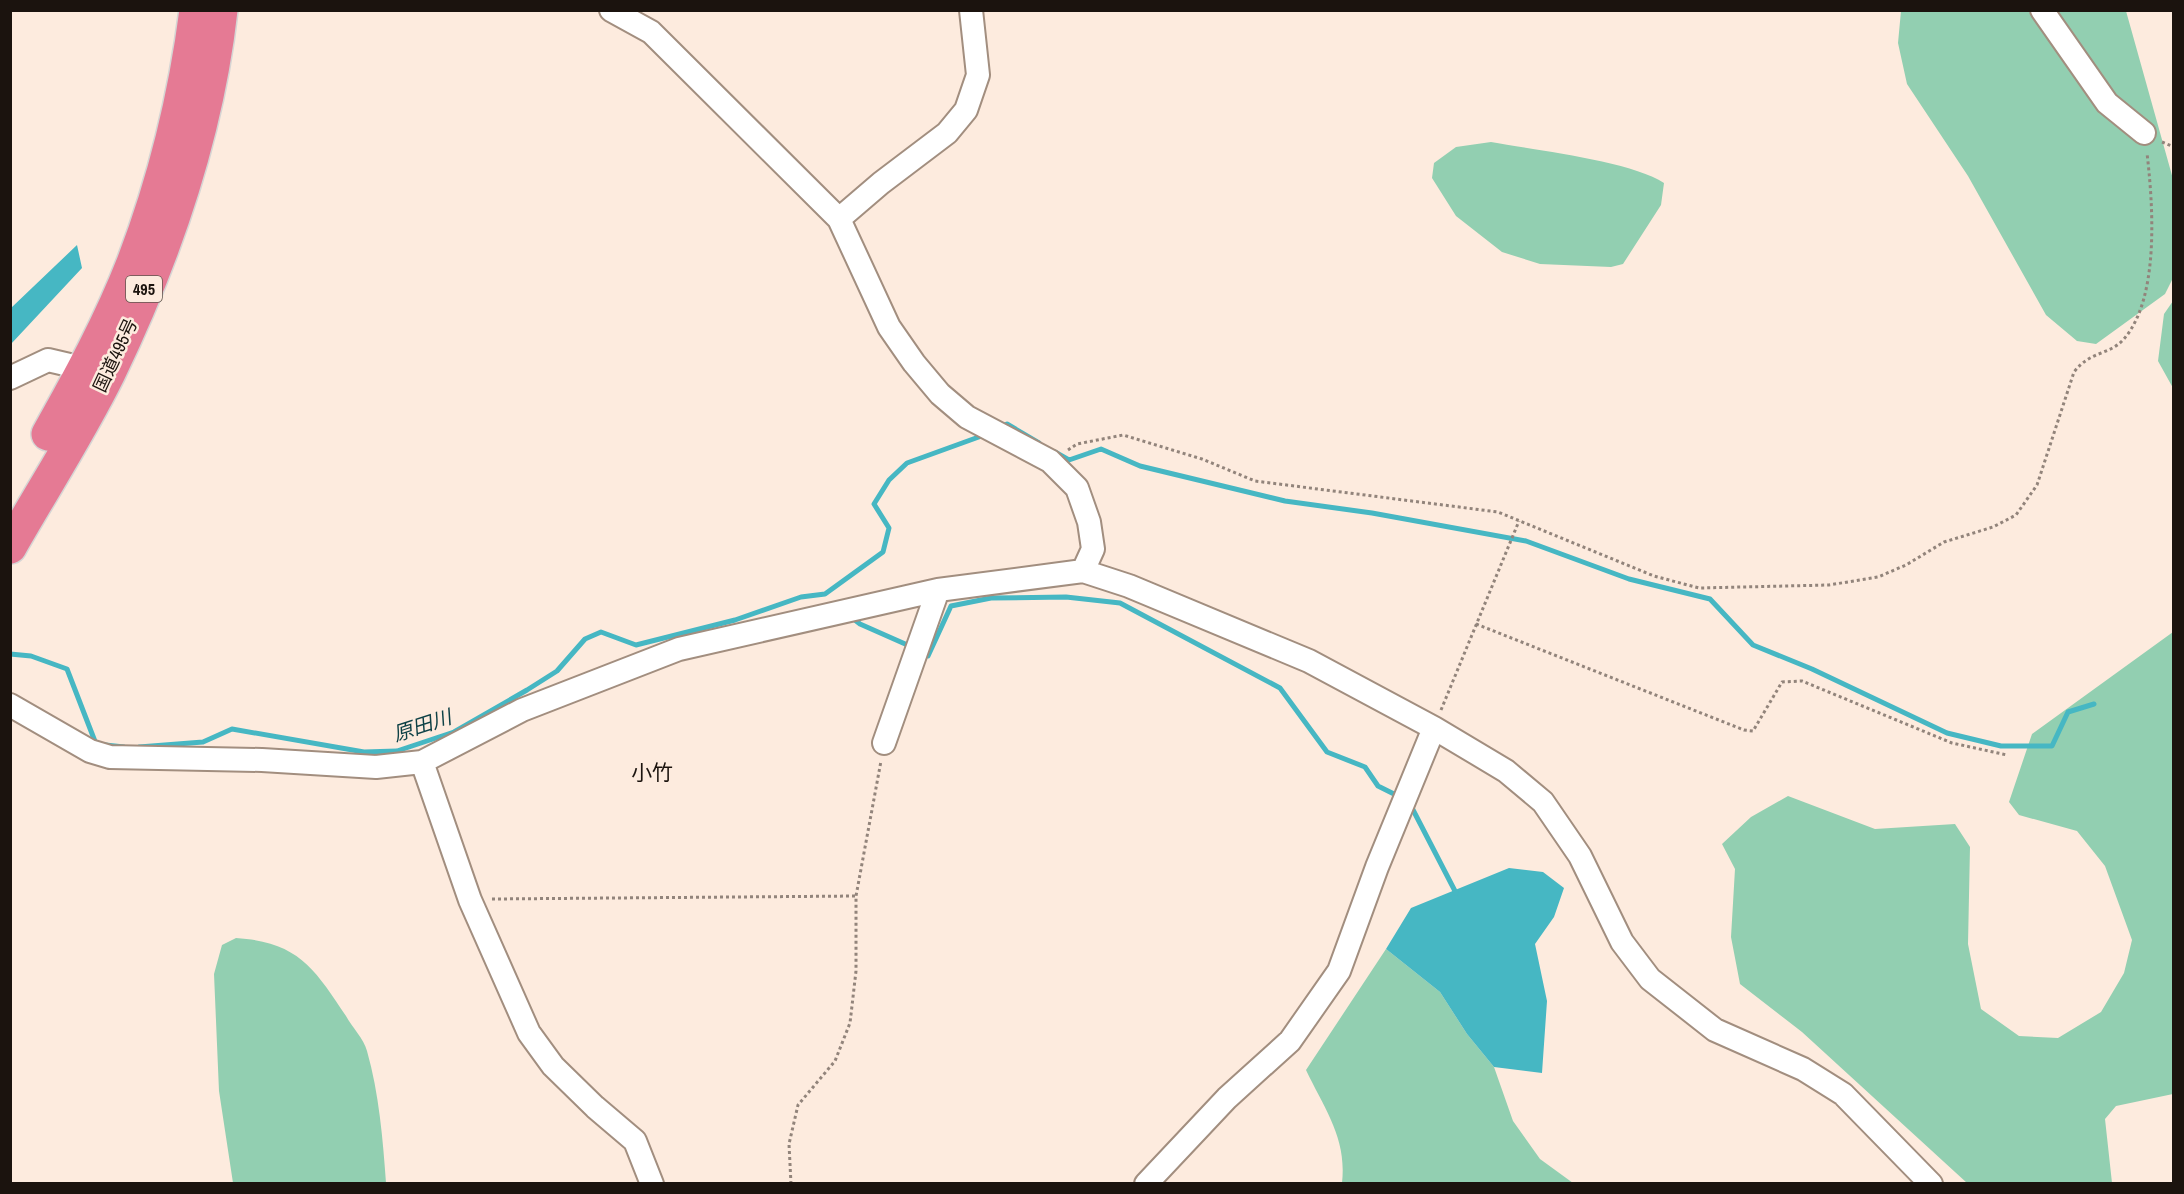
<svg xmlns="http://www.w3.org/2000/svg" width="2184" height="1194" font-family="'Archivo Narrow','Noto Sans JP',sans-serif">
<rect width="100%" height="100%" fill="#fdebde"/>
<path fill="#92cfb1" d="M1901 11H2126L2173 179V278L2165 294 2096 344 2077 341 2046 315 1968 176 1907 84 1898 43Z
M1491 142C1533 150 1631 161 1664 183L1661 205 1623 264 1611 267 1540 264 1502 252 1456 216 1432 178 1434 163 1456 147Z
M2173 301V388L2158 361 2164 314Z
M2173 632V1094L2116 1106 2105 1119 2112 1183H1967L1802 1032 1740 984 1731 937 1735 869 1722 844 1751 817 1788 796 1875 829 1955 824 1970 847 1968 944 1981 1009 2019 1036 2058 1038 2101 1012 2124 973 2132 940 2105 866 2077 831 2019 815 2009 802 2032 734Z
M236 938C298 942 314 968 346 1016 352 1027 364 1039 367 1051 379 1093 383 1140 386 1183H233L219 1091 214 974 222 945Z
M1386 949 1440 992 1467 1034 1494 1067 1513 1121 1540 1159 1573 1183H1342C1347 1138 1325 1110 1306 1070Z"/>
<path fill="#46b7c3" d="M77 245 82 268 11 344V308Z
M1509 868 1543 872 1564 888 1554 917 1535 944 1547 1001 1542 1073 1494 1067 1467 1034 1440 992 1386 949 1411 908Z"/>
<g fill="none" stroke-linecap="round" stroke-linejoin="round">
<path stroke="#46b7c3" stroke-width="5" d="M1000 427 1007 424 1039 443
M1055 452 1069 460 1101 449 1140 466 1285 501 1372 513 1526 541 1629 579 1710 599 1753 645 1812 669 1947 733 2001 746H2052L2068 712 2094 704
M851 617 860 624 912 647
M921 652 928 656 951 606 991 598 1066 597 1120 603 1280 688 1327 752 1365 767 1378 786 1400 797
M10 654 31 656 67 669 96 744 124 747
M139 747 203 742 232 729 364 752 397 751 454 732 527 690 557 671 585 639 601 632 636 645 735 620 801 597 825 594 883 552 889 528 874 504 889 480 907 463 987 434
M1410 804 1456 893"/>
<g stroke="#a28e7f" stroke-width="26">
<path id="minor" d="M611 10 651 32 839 219 889 327 914 363 940 394 967 417 1050 461 1077 488 1089 522 1093 549 1083 571
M2042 10 2107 103 2144 133
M839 219 881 183 947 133 966 110 978 75 971 10
M10 378 48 360 95 371
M10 705 90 751 110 757 262 760 376 767 422 762 522 710 679 649 938 590 1083 571 1129 586 1309 661 1434 728 1506 771 1543 802 1580 856 1622 942 1650 979 1715 1030 1803 1069 1843 1094 1931 1184
M884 743 938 590
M422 762 470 900 529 1033 553 1066 595 1107 635 1141 652 1184
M1146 1184 1227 1098 1290 1041 1339 971 1377 867 1434 728"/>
</g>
<g stroke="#d6d5d4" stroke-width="36">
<path id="highway" d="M48 434C79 379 110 322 133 263 164 182 185 96 196 10
M10 547C43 489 80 432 109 373 164 259 207 137 221 10"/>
</g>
<path stroke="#92847b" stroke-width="3" stroke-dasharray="3 3" stroke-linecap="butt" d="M2162 142 2174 147
M1068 450 1077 444 1123 435 1202 459 1255 481 1498 512 1654 576 1699 588 1829 585 1878 577 1906 565 1944 542 1993 527 2016 515 2037 485 2074 372C2090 351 2109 355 2123 340 2160 299 2153 205 2147 153
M1476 624 1744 730 1753 731 1782 682 1802 681 1952 743 2007 755
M1441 710 1519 521
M492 899 856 896
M791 1184 789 1144 798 1105 835 1061 850 1023 856 971V896L881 761"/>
<use href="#minor" stroke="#fff" stroke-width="22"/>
<use href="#highway" stroke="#e57a94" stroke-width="33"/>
</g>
<g text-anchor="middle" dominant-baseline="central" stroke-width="5" stroke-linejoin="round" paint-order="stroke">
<rect fill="#fdebde" stroke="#5f544c" stroke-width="1.5" x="126" y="276" width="36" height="26" rx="4.5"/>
<g font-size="16" font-weight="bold" fill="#1b130e">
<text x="144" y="289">495</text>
</g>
<g font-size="18" fill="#1b130e" stroke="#fdebde">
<text transform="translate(115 355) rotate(-65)">国道495号</text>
</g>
<g font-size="20" font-style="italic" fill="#0e4146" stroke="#fdebde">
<text transform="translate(422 725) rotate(-18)">原田川</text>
</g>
<g font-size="21" fill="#1b130e" stroke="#fdebde">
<text x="652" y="772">小竹</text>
</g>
</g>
<rect width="2184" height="1194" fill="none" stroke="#1b130e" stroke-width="24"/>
</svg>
